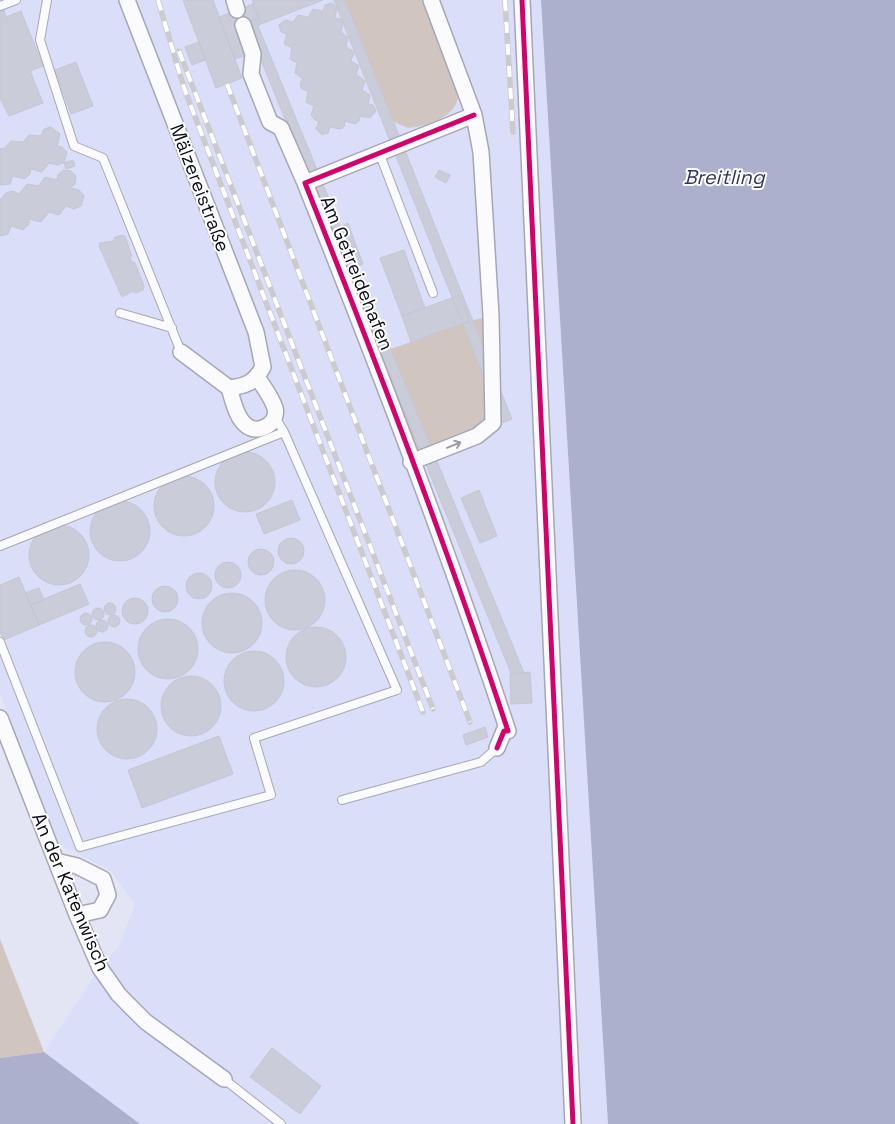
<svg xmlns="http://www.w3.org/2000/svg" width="895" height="1124" font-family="'Space Grotesk',sans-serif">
<rect width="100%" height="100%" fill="#e3e5f5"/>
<path fill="#dadef8" d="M0 0H541L608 1124H140L44 1052 100 968 119 946 135 905 111 871 59 844 0 694Z"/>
<path fill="#d1c5bf" d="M345 0H424C431 17 461 85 458 98 454 118 426 126 408 128L394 122 389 115Z
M491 316 493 423 411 462 374 355 470 321Z
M0 939 44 1052 0 1058Z"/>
<path fill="#adb0cd" d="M541 0H895V1124H608Z
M44 1052 140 1124H0V1058Z"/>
<path fill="#caccda" stroke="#c4c6d4" d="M183 0H213L242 78 216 88Z
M252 0H323L261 24Z
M334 0H345L512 419 502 423Z
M332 3 337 8 335 18 340 19 343 22 341 32 348 37 346 47 354 52 351 61 359 66 356 74 365 81 362 90 370 95 368 104 373 105 376 111 370 118 360 116 359 121 355 124 345 121 344 127 340 129 330 127 328 133 322 135 316 129 319 121 315 120 311 115 314 106 306 102 308 92 301 88 300 83 303 79 295 73 297 63 290 59 292 48 284 44 287 34 281 32 279 25 285 20 293 22 298 15 308 17 313 9 323 11 325 5Z
M253 4 259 18 239 26 250 54 235 59 219 17Z
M4 10 6 17 21 11 43 66 30 71 43 103 9 116 0 98V12Z
M259 18 261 24 258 26 524 673H511L246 23Z
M199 42 205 60 192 65 185 47Z
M76 62 93 106 71 114 55 70Z
M51 127 60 134 57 146 62 147 67 152 64 163 57 165 49 163 42 172 31 169 30 174 25 179 13 176 10 184 0 185V149L5 148 11 141 23 142 29 135 41 136 44 129Z
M73 160 75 166 66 169 64 163Z
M63 170 71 171 76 176 75 184 71 188 79 190 84 196 81 206 74 209 66 206 59 215 49 212 41 222 29 219V224L23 230 11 226 8 234 0 236V200L6 193 13 191 19 194 27 184 39 186 45 177 57 180 58 175Z
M439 170 450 175 446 183 435 177Z
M348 223 363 264 351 269 336 228Z
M121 235 125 236 132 256 130 258 132 262 135 263 144 286 143 290 136 293 133 291 122 297 99 246 100 243 114 241V238Z
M404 250 425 308 402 316 380 258Z
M460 295 470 321 411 342 402 316Z
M215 482a30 30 0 1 1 60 0a30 30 0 1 1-60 0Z
M154 506a30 30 0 1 1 60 0a30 30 0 1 1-60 0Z
M479 490 497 536 480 543 461 498Z
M292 500 300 520 264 534 256 514Z
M90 531a30 30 0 1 1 60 0a30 30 0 1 1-60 0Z
M29 555a30 30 0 1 1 60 0a30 30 0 1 1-60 0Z
M278 551a13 13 0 1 1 26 0a13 13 0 1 1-26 0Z
M248 562a13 13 0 1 1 26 0a13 13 0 1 1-26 0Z
M215 575a13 13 0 1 1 26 0a13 13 0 1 1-26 0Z
M265 600a30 30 0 1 1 60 0a30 30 0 1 1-60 0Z
M186 586a13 13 0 1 1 26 0a13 13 0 1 1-26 0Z
M19 577 39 625 4 640 0 632V585Z
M80 584 89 604 39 625 30 605Z
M152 599a13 13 0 1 1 26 0a13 13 0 1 1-26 0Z
M39 588 44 600 30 605 25 593Z
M202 623a30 30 0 1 1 60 0a30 30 0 1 1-60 0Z
M122 611a13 13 0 1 1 26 0a13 13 0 1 1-26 0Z
M104 609a6 6 0 1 1 12 0a6 6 0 1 1-12 0Z
M92 614a6 6 0 1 1 12 0a6 6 0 1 1-12 0Z
M80 619a6 6 0 1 1 12 0a6 6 0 1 1-12 0Z
M108 621a6 6 0 1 1 12 0a6 6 0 1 1-12 0Z
M138 649a30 30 0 1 1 60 0a30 30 0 1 1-60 0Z
M96 626a6 6 0 1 1 12 0a6 6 0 1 1-12 0Z
M85 631a6 6 0 1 1 12 0a6 6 0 1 1-12 0Z
M286 657a30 30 0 1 1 60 0a30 30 0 1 1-60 0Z
M75 672a30 30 0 1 1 60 0a30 30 0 1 1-60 0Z
M224 681a30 30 0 1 1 60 0a30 30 0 1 1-60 0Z
M530 672 532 703 511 704 510 674Z
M161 706a30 30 0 1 1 60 0a30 30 0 1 1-60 0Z
M97 729a30 30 0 1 1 60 0a30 30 0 1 1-60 0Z
M485 727 488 737 466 745 463 735Z
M219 736 233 774 142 808 128 770Z
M272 1048 321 1086 300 1114 250 1077Z"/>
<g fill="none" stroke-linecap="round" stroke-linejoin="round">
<g stroke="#a5a7b5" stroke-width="10">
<path id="lane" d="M47 0 40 40 74 146 103 158 181 352
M0 6 16 0
M380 155 433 293
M120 313 172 328
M0 546 284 432
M0 642 80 847 271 795 254 738 397 690 284 432 275 417
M342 800 481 762 497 748
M224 1079 281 1124"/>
</g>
<g stroke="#a5a7b5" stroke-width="18">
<path id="street" d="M127 0 256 332 263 367C254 383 246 386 229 388 233 400 236 418 247 426 259 435 279 423 275 408 272 398 263 386 257 377
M234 0 237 10
M522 0 573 1124
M243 25 253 54 251 74 270 122 281 128 305 183
M474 115 305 183C377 364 447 546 508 731H504L497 748
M181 352 229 388
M411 462 477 436 493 423 491 316 481 152 474 115 431 0
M0 718 77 915 100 968 119 995 146 1022 224 1079
M56 861 77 866 103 879 108 895 100 910 77 915"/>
</g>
<use href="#lane" stroke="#fbfbfe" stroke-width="8"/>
<use href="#street" stroke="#fbfbfe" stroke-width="15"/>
<g stroke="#cacacf" stroke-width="5.5">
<path id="rail" d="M158 0 184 88 423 712
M505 0 513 132
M179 51 433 709
M227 84 470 722"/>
</g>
<use href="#rail" stroke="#fff" stroke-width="4" stroke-dasharray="11" stroke-linecap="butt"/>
<g stroke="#fff" stroke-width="8">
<path id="cycleway" d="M522 0 573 1124
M474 115 305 183C377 364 447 546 508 731H504L497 748"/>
</g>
<use href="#cycleway" stroke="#d6006c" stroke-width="5"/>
</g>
<defs><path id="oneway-shaft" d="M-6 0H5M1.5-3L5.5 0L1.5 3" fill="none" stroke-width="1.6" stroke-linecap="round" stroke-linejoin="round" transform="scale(1.25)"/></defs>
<use stroke="#9b9ba2" href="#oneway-shaft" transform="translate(454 445) rotate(-22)"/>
<g text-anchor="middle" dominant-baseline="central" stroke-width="4" stroke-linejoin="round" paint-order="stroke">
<g font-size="19" fill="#0b0c18" stroke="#fff">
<text transform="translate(200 188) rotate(69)">Mälzereistraße</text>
<text transform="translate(357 273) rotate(68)">Am Getreidehafen</text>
<text transform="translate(71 892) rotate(67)">An der Katenwisch</text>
</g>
<g font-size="20" font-style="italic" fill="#313362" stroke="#fff">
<text x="724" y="177">Breitling</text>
</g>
</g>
</svg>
